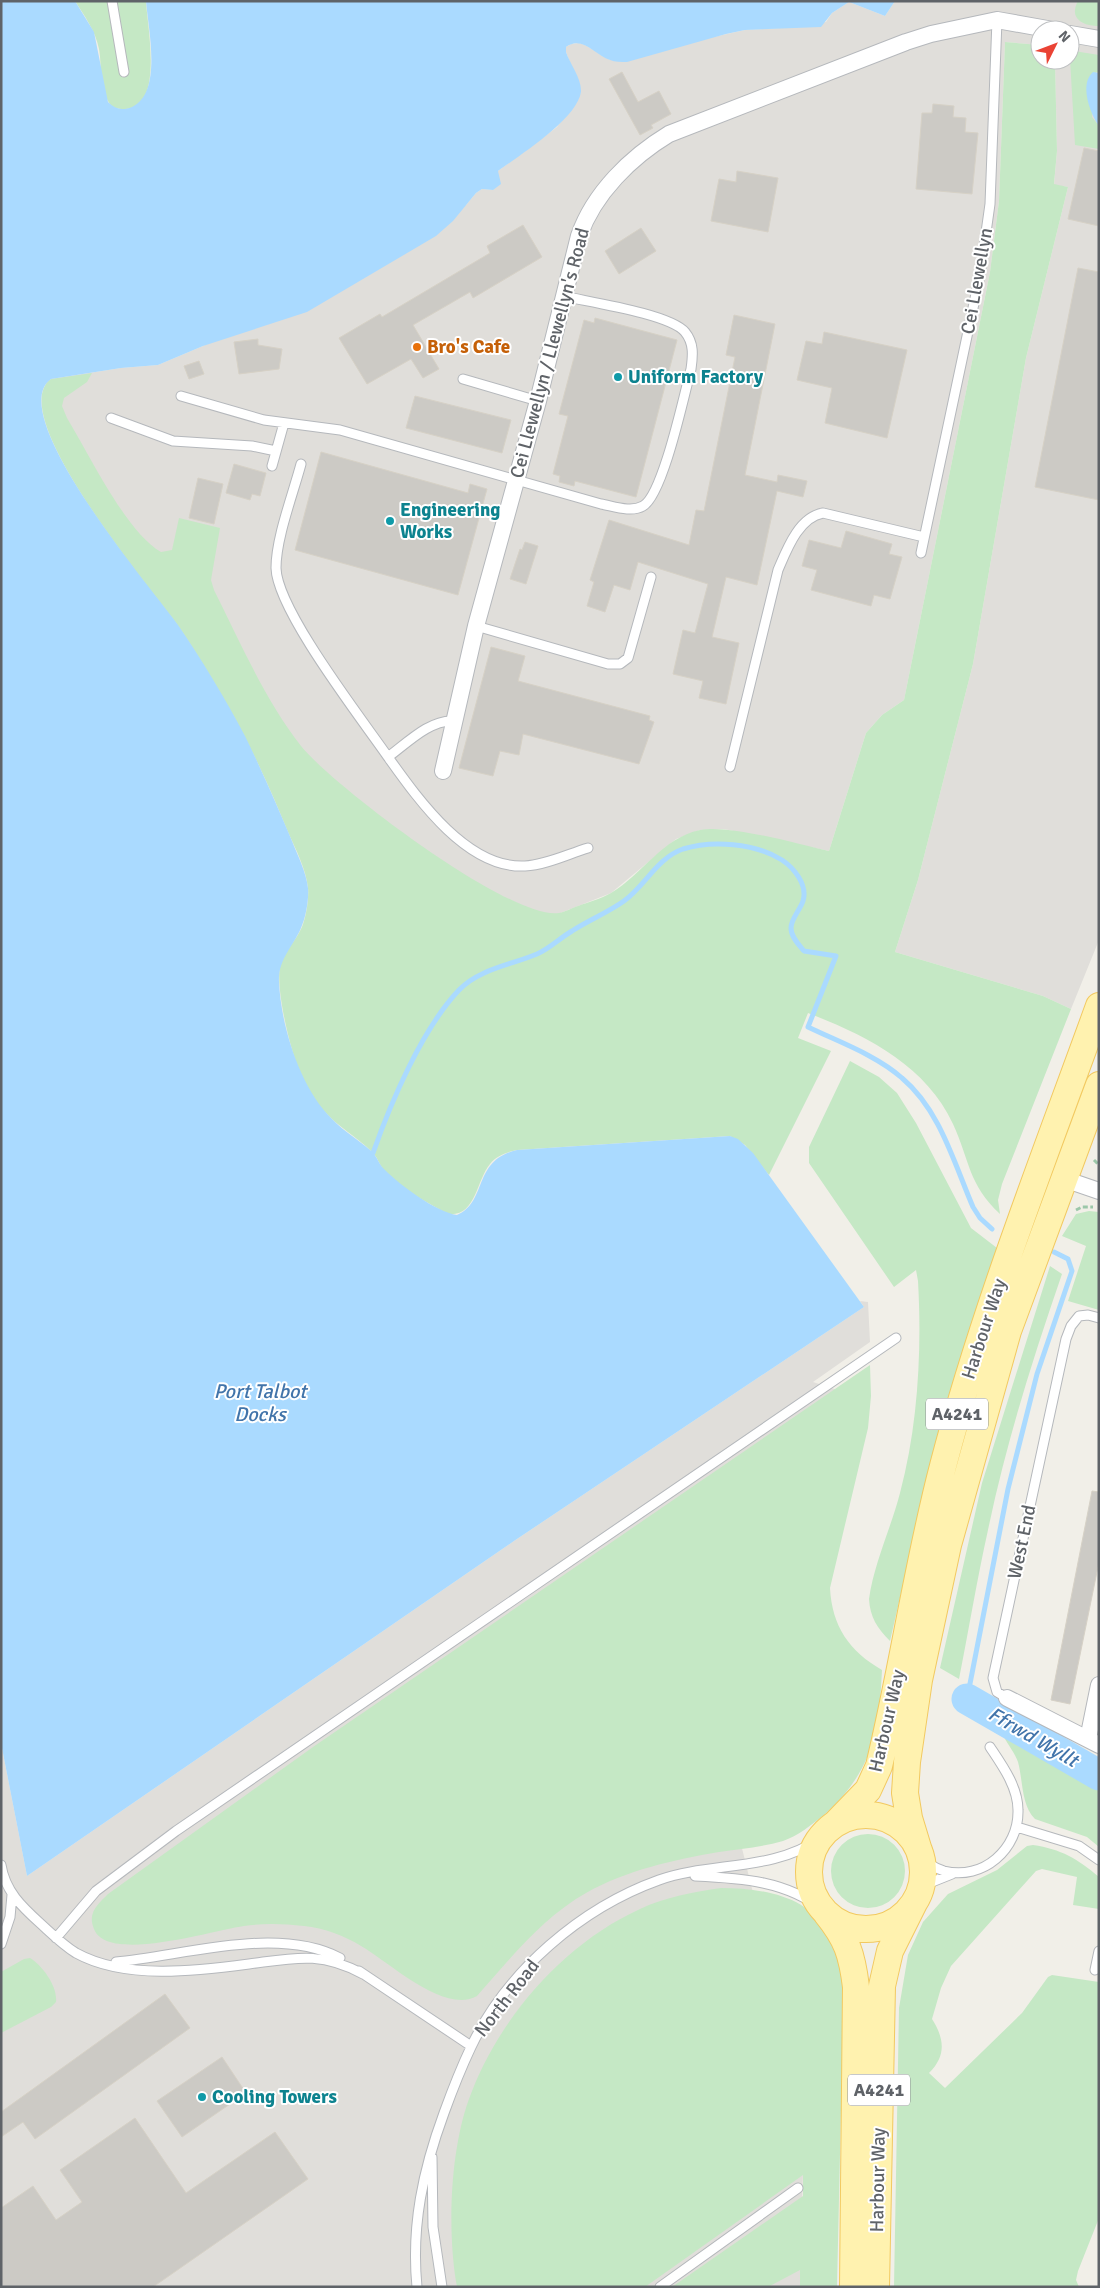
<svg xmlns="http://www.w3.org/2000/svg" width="1100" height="2288" font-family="Signika,sans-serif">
<rect width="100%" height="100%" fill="#f1efe8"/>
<path fill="#e0deda" d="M895 1H1099V940L1071 1009 1043 996 895 952 918 880 973 664 1026 358 1068 187 1054 185 1057 151 1055 60H1070V30H1040V45L1005 42 999 201 990 272 904 700 882 715 866 733 829 851 724 829 700 830 676 839 611 893 558 914 507 925 214 682 177 624 123 556 45 383 51 379 121 368 158 365 203 346 466 205 476 193 482 189 493 190 498 171 557 127 578 100 581 91 566 52V47L571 44 579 43 585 45 610 60 745 30 797 27 826 22 832 13 849 2 885 16Z
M860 1301 868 1302 870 1342 813 1382 859 1397 735 1820 760 1921 807 2015 800 2287H1V1743L27 1876 514 1541 864 1307Z"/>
<path fill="#c5e8c5" d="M75 1H146C147 25 165 110 124 109 117 109 111 108 108 101 99 87 102 65 99 49 96 32 84 15 75 1Z
M1078 1H1099V26C1084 26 1068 19 1078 1Z
M1005 42 1040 45V60H1055L1057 151 1054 184 1068 187 1026 358 973 664 918 880 895 952 1043 996 1071 1009 1002 1184 998 1200 1000 1214C968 1184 970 1161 953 1124 926 1065 865 1035 808 1013L798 1038 831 1051 769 1175 745 1145 730 1136 517 1150C507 1152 496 1156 490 1164 476 1181 476 1217 448 1214 426 1202 399 1188 383 1169 379 1164 377 1156 372 1152 357 1137 338 1127 323 1110 318 1104 312 1098 308 1091 294 1068 275 992 280 966 284 951 296 941 302 927 306 917 309 899 308 888 306 869 296 850 288 832 270 788 250 744 226 703 210 676 194 648 176 623 152 590 3 414 51 379L92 373 87 382 64 398 62 406 67 418C89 454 126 532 161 552L172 550 179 518 220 528 211 580 214 590C240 642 265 700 301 746 332 785 511 921 559 913 565 912 572 908 578 906 588 902 601 899 611 893 643 874 662 838 700 830 729 824 797 844 829 851L866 733 882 715 904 700 990 272 999 201Z
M1074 51 1099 55V73L1096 72 1092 117 1099 126V149L1075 145 1070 59V54Z
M850 1061 879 1077 897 1093 916 1123 971 1228 997 1248 937 1437 890 1641C877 1628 870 1617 869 1599 874 1563 891 1528 900 1493 918 1426 922 1350 918 1281L916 1270 894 1287 809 1163V1147Z
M1089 1211 1099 1212V1310L1068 1301 1086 1246 1062 1236 1076 1214Z
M1050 1266 1062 1274C1033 1358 1006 1443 988 1530 977 1579 969 1629 959 1679L940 1668 982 1483Z
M870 1365 871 1396 868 1428 830 1588C832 1626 849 1651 882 1670 879 1732 873 1771 824 1815 811 1825 798 1836 783 1841 762 1847 740 1849 719 1852 673 1860 627 1870 586 1893 543 1917 509 1960 477 1996 445 2015 389 1962 361 1946 345 1936 324 1928 304 1926 284 1924 265 1923 244 1926 214 1930 107 1964 94 1929 87 1913 98 1904 108 1894L313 1747Z
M1004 1737 1099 1788V1847L1087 1837 1035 1819C1021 1805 1023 1780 1018 1762 1015 1753 1008 1745 1004 1737Z
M1077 1747 1099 1758V1768L1096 1766Z
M831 1871a37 37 0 1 1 74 0a37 37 0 1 1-74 0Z
M1033 1845C1061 1849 1078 1859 1099 1877V1909L1073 1905 1077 1877 1042 1869 1036 1871 951 1966 941 1988 932 2019C944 2038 947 2055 929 2073L945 2088 1022 2013 1048 1977 1052 1975 1099 1982V2218L1078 2271 1076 2280 1079 2287H894L899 2008 908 1955 923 1922 948 1894 997 1870 1027 1846Z
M721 1888C759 1888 810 1895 828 1934 835 1947 839 1963 844 1977L837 2287H800V2270L768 2287H672L803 2196V2175L645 2287H457C447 2233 450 2151 469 2099 498 2019 563 1944 640 1909 665 1897 694 1892 721 1888Z
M30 1958C43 1966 58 1987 56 2002L51 2007 1 2033V1972L24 1959Z"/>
<path fill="#aadaff" d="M1 1H75L94 32 108 102C115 109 122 111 132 107 163 93 148 28 146 1H895L885 16 849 2 832 13 821 27 745 30 726 34 627 62C621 62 615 62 610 60 595 55 582 35 566 47V52C570 64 582 79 581 92 577 119 520 155 498 171L501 184 493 190 482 189 476 193 453 221 436 236 307 312 203 346 158 365 121 368 51 379C2 414 154 591 178 625 202 660 225 698 245 736 262 771 277 805 292 841 298 856 306 872 308 888 309 899 306 917 301 928 293 947 278 959 279 982 281 1026 300 1088 332 1119 343 1131 365 1144 374 1154 378 1159 380 1166 385 1170 400 1185 436 1212 457 1215 488 1202 472 1160 517 1150L730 1136 738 1139 753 1153 864 1307 514 1541 27 1876 1 1743Z
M1093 72 1099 73V126C1090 114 1079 84 1093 72Z
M1006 1709 1077 1747 1099 1768V1788L994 1732Z"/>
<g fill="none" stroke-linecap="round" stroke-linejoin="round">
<path stroke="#aadaff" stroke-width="5" d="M373 1153C391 1102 422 1029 459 990 479 969 511 965 537 954 549 949 560 938 572 931 589 920 607 913 624 901 645 886 657 858 683 849 712 840 755 843 782 860 794 868 808 885 803 901 800 910 791 919 791 928 791 937 799 945 804 951L836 956 808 1027C839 1042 876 1055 902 1078 940 1110 954 1163 973 1207L980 1218 992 1229
M967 1699 1008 1489 1037 1374 1072 1271 1068 1259 1054 1252"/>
<path stroke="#aadaff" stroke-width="31" d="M967 1699 1099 1775"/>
</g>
<path fill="#cccac5" stroke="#d6d1c6" d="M622 72 638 102 659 91 671 114 651 125 653 128 640 135 609 79Z
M933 104 954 106 953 117 966 118 965 132 978 133 972 194 916 189 922 113H932Z
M1084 148 1099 151V226L1068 219Z
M737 171 778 178 768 232 711 221 719 179 736 182Z
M523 225 542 257 473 298 470 292 413 325 439 369 423 378 411 359 367 384 339 338 380 314 382 317 490 253 487 246Z
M641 228 656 251 619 274 605 251Z
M1078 268 1099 272V500L1035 487Z
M734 315 775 324 745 475 777 482 778 475 807 481 803 497 777 491 757 585 726 577 712 637 739 643 726 704 699 698 703 681 673 674 683 630 695 633 708 584 638 562 630 590 614 585 605 612 587 606 594 582 590 580 609 520 689 545 696 510 704 511 735 357 726 355Z
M595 318 677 340 636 497 575 481 574 486 559 482 560 476 553 474 568 416 559 414 584 320 594 323Z
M824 332 907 350 887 438 825 423 832 388 797 380 806 341 822 344Z
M258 339V345L282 349 279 369 239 374 234 342Z
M199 361 204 374 189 379 184 366Z
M415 396 511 420 502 453 406 428Z
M321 452 468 493 470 484 487 489 458 595 295 550Z
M234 464 266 473 260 496 252 494 250 500 226 493Z
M198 478 223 484 214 524 189 518Z
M846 531 892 544 889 554 902 557 890 599 874 595 871 606 811 590 817 570 802 566 809 540 841 548Z
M525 542 538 546 526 584 510 579 520 549 522 550Z
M491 647 525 656 518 681 650 716 649 720 654 722 639 764 523 734 519 755 500 751 493 776 459 768Z
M1092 1491 1099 1492V1562L1070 1704 1051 1700Z
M165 1994 190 2028 35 2139 23 2122 1 2137V2112Z
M222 2057 246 2093 182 2137 157 2101Z
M135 2118 186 2193 275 2132 308 2179 153 2287H1V2208L33 2186 56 2220 82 2202 60 2170Z"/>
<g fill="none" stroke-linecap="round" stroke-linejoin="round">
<g stroke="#b5b8bc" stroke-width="11">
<path id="service" d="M112 1 124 72
M463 379 538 401
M181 396 264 420 340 430 601 504C613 506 631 513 643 506 663 495 684 395 691 369 693 355 694 343 685 332 670 314 589 302 563 296
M111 418 173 441 252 446 276 451
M301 464C293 494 276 538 276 568 277 610 361 718 388 757 406 744 430 719 454 721
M272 466 284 423
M921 553 980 275 990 204 997 20
M476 626 608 664H620L628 658 630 651 651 577
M388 757C418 799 467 869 525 866 546 865 568 854 588 848
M730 767 778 570C787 549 799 517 823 513L924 537
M1007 1698 997 1692 993 1678 1066 1339 1071 1326 1079 1316 1088 1315 1099 1318
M1017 1827 1079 1846 1099 1860
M920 1854C926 1863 934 1868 944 1871 983 1881 1019 1849 1018 1810 1018 1787 1002 1765 990 1747
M1 1865C5 1891 22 1907 41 1924 52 1934 63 1945 76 1953 125 1980 196 1971 249 1964 295 1958 320 1951 363 1974
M695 1876C741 1878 788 1881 824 1911
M915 1900 932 1882 952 1874
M56 1938 96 1891 176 1831 896 1338
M1 1944 10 1917 12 1895
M116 1962C183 1956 277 1925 340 1958
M1095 1970 1099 1951
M359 1971 471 2046
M432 2157 433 2227 442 2287
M417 2287C411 2226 423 2170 444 2113 452 2091 461 2068 471 2047 507 1971 581 1908 659 1880 710 1862 774 1871 819 1839
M660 2287 798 2188"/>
</g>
<g stroke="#b5b8bc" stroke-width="18">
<path id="minor" d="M1070 34 1099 39
M443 771 476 626 538 401 579 236C594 193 631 157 669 134L906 42 931 34 997 20 1053 30
M1064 1179 1099 1191
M1007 1698 1099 1745
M1088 1739 1099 1685"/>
</g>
<g stroke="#f2c960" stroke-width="28">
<path id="primary" d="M809 1872a57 57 0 1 1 114 0a57 57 0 1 1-114 0Z
M836 1823 868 1790 879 1766C903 1667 917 1565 943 1466 984 1309 1044 1158 1099 1006
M919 1851 909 1818 905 1793 907 1762 919 1680 948 1545 1008 1331 1099 1085
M826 1913C847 1939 852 1954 856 1987L853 2287
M876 2287 882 1986 890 1951 915 1901"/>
</g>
<path stroke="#9cc7a9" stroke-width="3" stroke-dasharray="5 2.5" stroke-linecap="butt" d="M1094 1160 1099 1165
M1076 1210 1082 1207H1093"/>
<use href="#service" stroke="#fff" stroke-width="9"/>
<use href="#minor" stroke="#fff" stroke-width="16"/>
<use href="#primary" stroke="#fff2af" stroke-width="26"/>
</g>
<circle fill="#e8710a" stroke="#fff" stroke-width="2" cx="417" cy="347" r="5"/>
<g fill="#0f9aa8" stroke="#fff" stroke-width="2">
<circle cx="618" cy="377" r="5"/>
<circle cx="390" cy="521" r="5"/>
<circle cx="202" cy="2097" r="5"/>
</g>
<g text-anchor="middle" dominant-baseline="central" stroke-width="4" stroke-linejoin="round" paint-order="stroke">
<g fill="#fff" stroke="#8f9295" stroke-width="1">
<rect x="926" y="1398.5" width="62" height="31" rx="4"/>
<rect x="848" y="2074.5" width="62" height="31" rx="4"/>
</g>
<g font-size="18" font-weight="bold" fill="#5f6368">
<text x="957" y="1414">A4241</text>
<text x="879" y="2090">A4241</text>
</g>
<g font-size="19" fill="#5f6368" stroke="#fff">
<text transform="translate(977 281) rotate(-80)">Cei Llewellyn</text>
<text transform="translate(550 353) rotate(-75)">Cei Llewellyn / Llewellyn's Road</text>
<text transform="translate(984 1329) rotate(-72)">Harbour Way</text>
<text transform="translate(1022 1542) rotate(-78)">West End</text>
<text transform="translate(887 1721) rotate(-77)">Harbour Way</text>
<text transform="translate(507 1998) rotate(-52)">North Road</text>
<text transform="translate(878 2180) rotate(-89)">Harbour Way</text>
</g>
<g font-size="19" font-weight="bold" fill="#c56008" stroke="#fff" text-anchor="start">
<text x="427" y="347">Bro's Cafe</text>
</g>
<g font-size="19" font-weight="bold" fill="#0d838f" stroke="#fff" text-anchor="start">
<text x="628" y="377">Uniform Factory</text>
<text x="400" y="510">Engineering<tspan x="400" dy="22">Works</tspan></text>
<text x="212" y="2097">Cooling Towers</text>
</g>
<g font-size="20" font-style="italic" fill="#4174aa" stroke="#fff">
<text x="260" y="1391">Port Talbot<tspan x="260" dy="23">Docks</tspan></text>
<text transform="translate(1033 1737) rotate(30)">Ffrwd Wyllt</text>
</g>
</g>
<rect width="1100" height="2288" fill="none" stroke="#5f6368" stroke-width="5"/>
<g transform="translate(1055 45) rotate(48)"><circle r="24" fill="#ffffff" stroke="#bfc1c3"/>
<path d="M0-4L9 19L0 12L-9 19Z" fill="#ea4335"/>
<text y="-8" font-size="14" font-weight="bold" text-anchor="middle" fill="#5f6368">N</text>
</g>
</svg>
